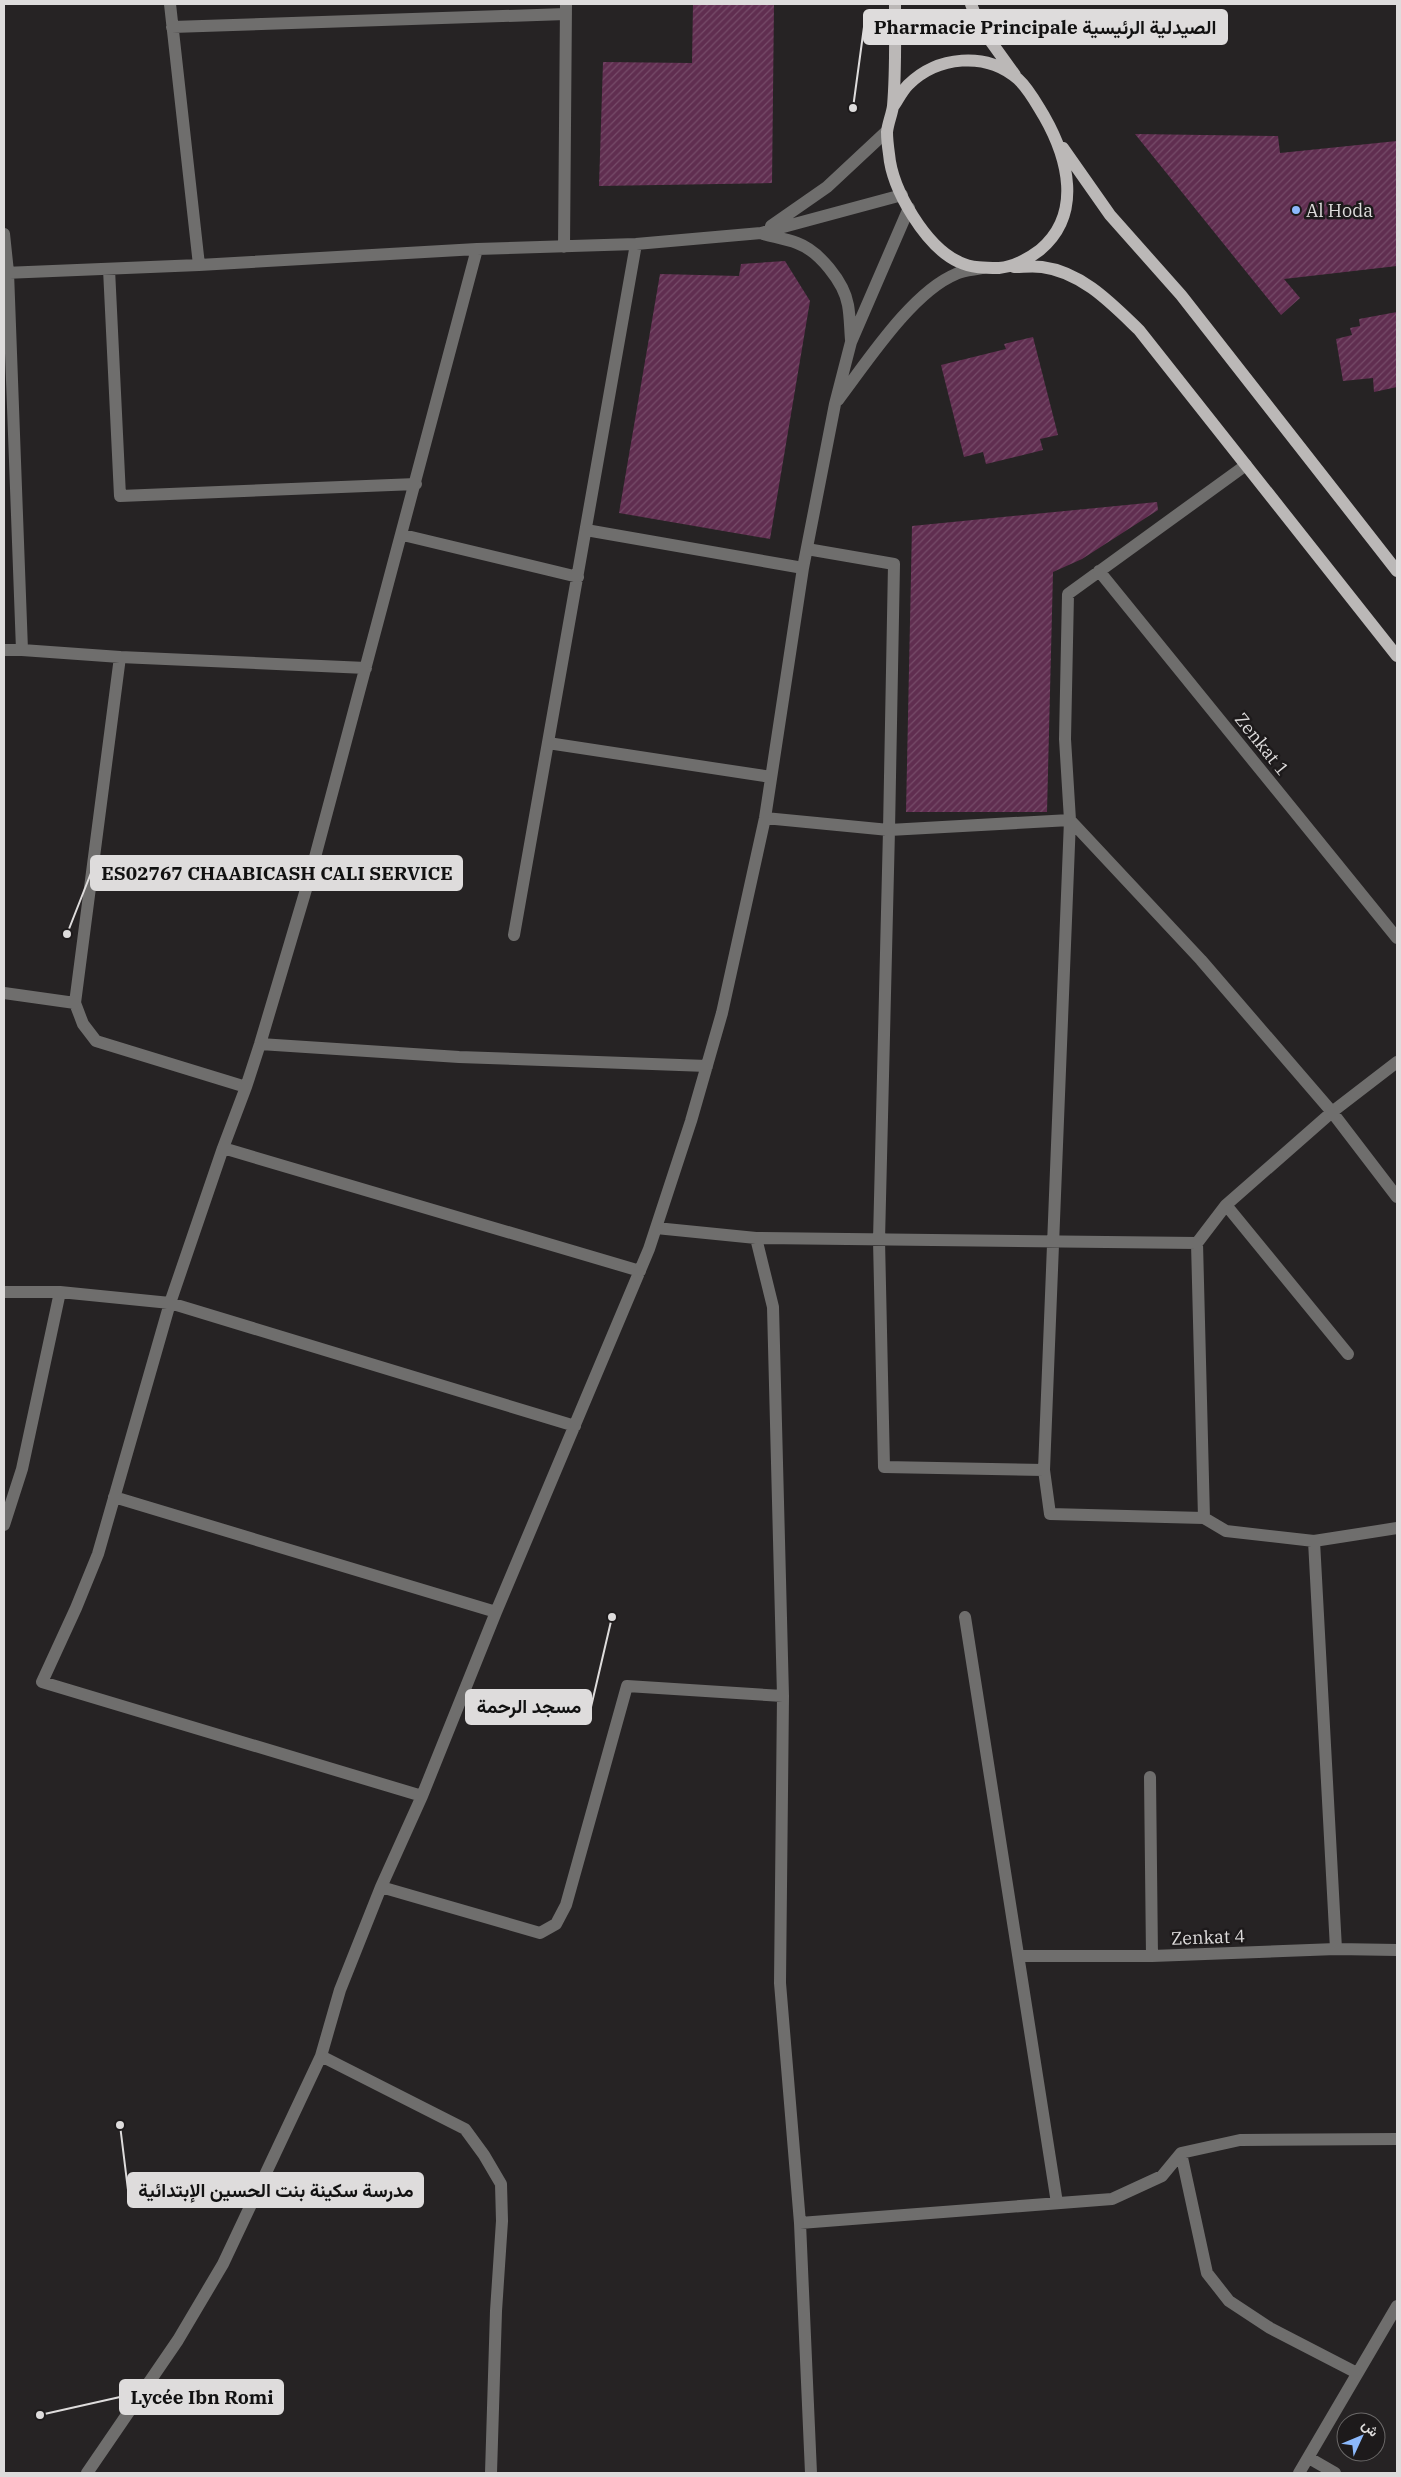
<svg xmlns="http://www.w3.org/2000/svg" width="1401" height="2477" font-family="'IBM Plex Serif',Vazirmatn,serif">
<defs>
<pattern id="building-hatch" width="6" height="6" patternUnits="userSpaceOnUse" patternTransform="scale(1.25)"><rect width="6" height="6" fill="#602e50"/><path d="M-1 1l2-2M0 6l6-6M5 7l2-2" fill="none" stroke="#764c69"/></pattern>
</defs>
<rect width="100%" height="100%" fill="#262324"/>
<path fill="url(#building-hatch)" d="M693 4H774L772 183 599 186 603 62 692 63Z
M1135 134 1278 136 1280 153 1397 141V266L1284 279 1300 298 1281 315Z
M785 261 810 301 770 539 619 513 660 274 739 276 741 264Z
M1397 312V387L1374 392 1373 378 1343 381 1336 339 1352 335 1350 328 1360 326 1359 319Z
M1033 337 1058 435 1040 439 1043 450 986 464 983 452 964 457 941 365 1006 349 1004 344Z
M1157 502 1158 510 1082 559 1053 572 1047 812H906L912 526Z"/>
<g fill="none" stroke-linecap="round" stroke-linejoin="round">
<path stroke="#6f6e6d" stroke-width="12" d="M170 4 199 265
M172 27 566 14
M771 226 827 187 887 131
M4 234 8 272 22 650H4
M763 234C774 237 786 239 797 243 819 251 844 282 848 305 850 316 850 328 851 340
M564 247 566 4
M109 269 120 496 416 484
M4 273 199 265 477 249 636 244 761 233 902 195
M838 400C867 362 912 292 956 274 964 270 974 270 983 268
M586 530 803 568
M403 535 578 577
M1099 571 1397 938
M22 650 120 657 75 1003 83 1024 96 1041 246 1087
M120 657 366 668
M548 743 771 777
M765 818 889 830 894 564 807 549
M514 935 636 244
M4 993 75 1003
M260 1044 459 1057 707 1066
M223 1148 640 1271
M1226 1205 1348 1354
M656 1228 756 1238 1197 1243 1204 1518 1226 1531 1314 1541
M756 1238 773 1307 783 1696 780 1983 800 2223 811 2473
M1197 1243 1226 1205 1332 1112 1397 1062
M4 1292H60L170 1303 575 1426
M1044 1470 884 1467 879 1240 889 830 1070 820 1201 960 1332 1112 1397 1197
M114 1497 496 1612
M1204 1518 1050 1514 1044 1470 1070 820 1065 739 1068 594 1246 465
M4 1525 22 1469 60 1292
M965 1617 1057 2203
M1150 1777 1152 1956
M422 1796 42 1682 76 1608 98 1554 170 1303 223 1148 246 1087 260 1044 310 876 477 249
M381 1887 540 1933 556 1924 566 1905 627 1686 783 1696
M1336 1949 1314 1541 1397 1528
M1020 1956H1152L1336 1949 1397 1950
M321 2056 465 2129 484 2155 501 2184 502 2221 496 2311 491 2473
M1181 2153 1207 2273 1229 2301 1270 2328 1357 2373
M800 2223 1112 2199 1162 2176 1181 2153 1240 2140 1397 2139
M1309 2458 1335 2473
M87 2473 178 2340 223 2264 321 2056 340 1990 381 1887 422 1796 496 1612 649 1249 691 1121 722 1013 765 818 803 568 835 404 851 342 909 208
M1299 2473 1397 2306"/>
<path stroke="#bbb8b7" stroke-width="12" d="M971 4 979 25 1015 75
M893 107C898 100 902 91 908 85 937 56 986 51 1018 79 1029 89 1036 103 1044 116 1068 158 1083 214 1040 250 1028 259 1014 267 999 268 986 268 971 268 959 262 926 247 892 190 889 154 888 147 887 139 887 132 888 123 892 114 893 106 896 72 895 37 895 4
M1063 148 1110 215 1181 295 1397 571
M1014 267C1023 267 1033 266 1042 267 1082 272 1112 304 1139 330L1397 656"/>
</g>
<circle fill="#8cb9fc" stroke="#1d1a1b" stroke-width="2" cx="1296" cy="210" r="5"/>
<g text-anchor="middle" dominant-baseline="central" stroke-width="5" stroke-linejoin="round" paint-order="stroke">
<g font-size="18" fill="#dedcdc" stroke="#1d1a1b" text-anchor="start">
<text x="1306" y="210">Al Hoda</text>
</g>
<g font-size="18" fill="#dedcdc" stroke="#1d1a1b">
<text transform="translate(1262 744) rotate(51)">Zenkat 1</text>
<text transform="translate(1208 1937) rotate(-2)">Zenkat 4</text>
</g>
</g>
<path fill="none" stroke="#dedcdc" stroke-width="2" d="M853 108L864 27M67 934L91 873M612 1617L591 1707M120 2125L128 2190M40 2415L120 2397"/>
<g fill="#dedcdc" stroke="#1d1a1b" stroke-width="2">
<circle cx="853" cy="108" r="5"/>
<circle cx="67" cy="934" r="5"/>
<circle cx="612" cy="1617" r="5"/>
<circle cx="120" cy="2125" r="5"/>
<circle cx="40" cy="2415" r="5"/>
</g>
<g fill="#dedcdc" stroke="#dedcdc" stroke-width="2">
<rect x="864" y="10" width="363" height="34" rx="5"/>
<rect x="91" y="856" width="371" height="34" rx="5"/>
<rect x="466" y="1690" width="125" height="34" rx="5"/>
<rect x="128" y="2173" width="295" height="34" rx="5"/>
<rect x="120" y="2380" width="163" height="34" rx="5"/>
</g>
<g font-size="19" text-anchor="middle" font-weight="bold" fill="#111">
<text x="1045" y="34">Pharmacie Principale الصيدلية الرئيسية</text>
<text x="277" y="880">ES02767 CHAABICASH CALI SERVICE</text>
<text x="529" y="1713">مسجد الرحمة</text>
<text x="276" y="2197">مدرسة سكينة بنت الحسين الإبتدائية</text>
<text x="202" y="2404">Lycée Ibn Romi</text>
</g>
<rect width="1401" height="2477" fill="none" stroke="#dedcdc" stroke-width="10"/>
<g transform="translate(1361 2437) rotate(46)"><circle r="24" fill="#1d1a1b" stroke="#6a6868"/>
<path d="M0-4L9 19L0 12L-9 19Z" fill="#8cb9fc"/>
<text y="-8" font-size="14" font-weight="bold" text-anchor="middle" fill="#dedcdc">ش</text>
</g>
</svg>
